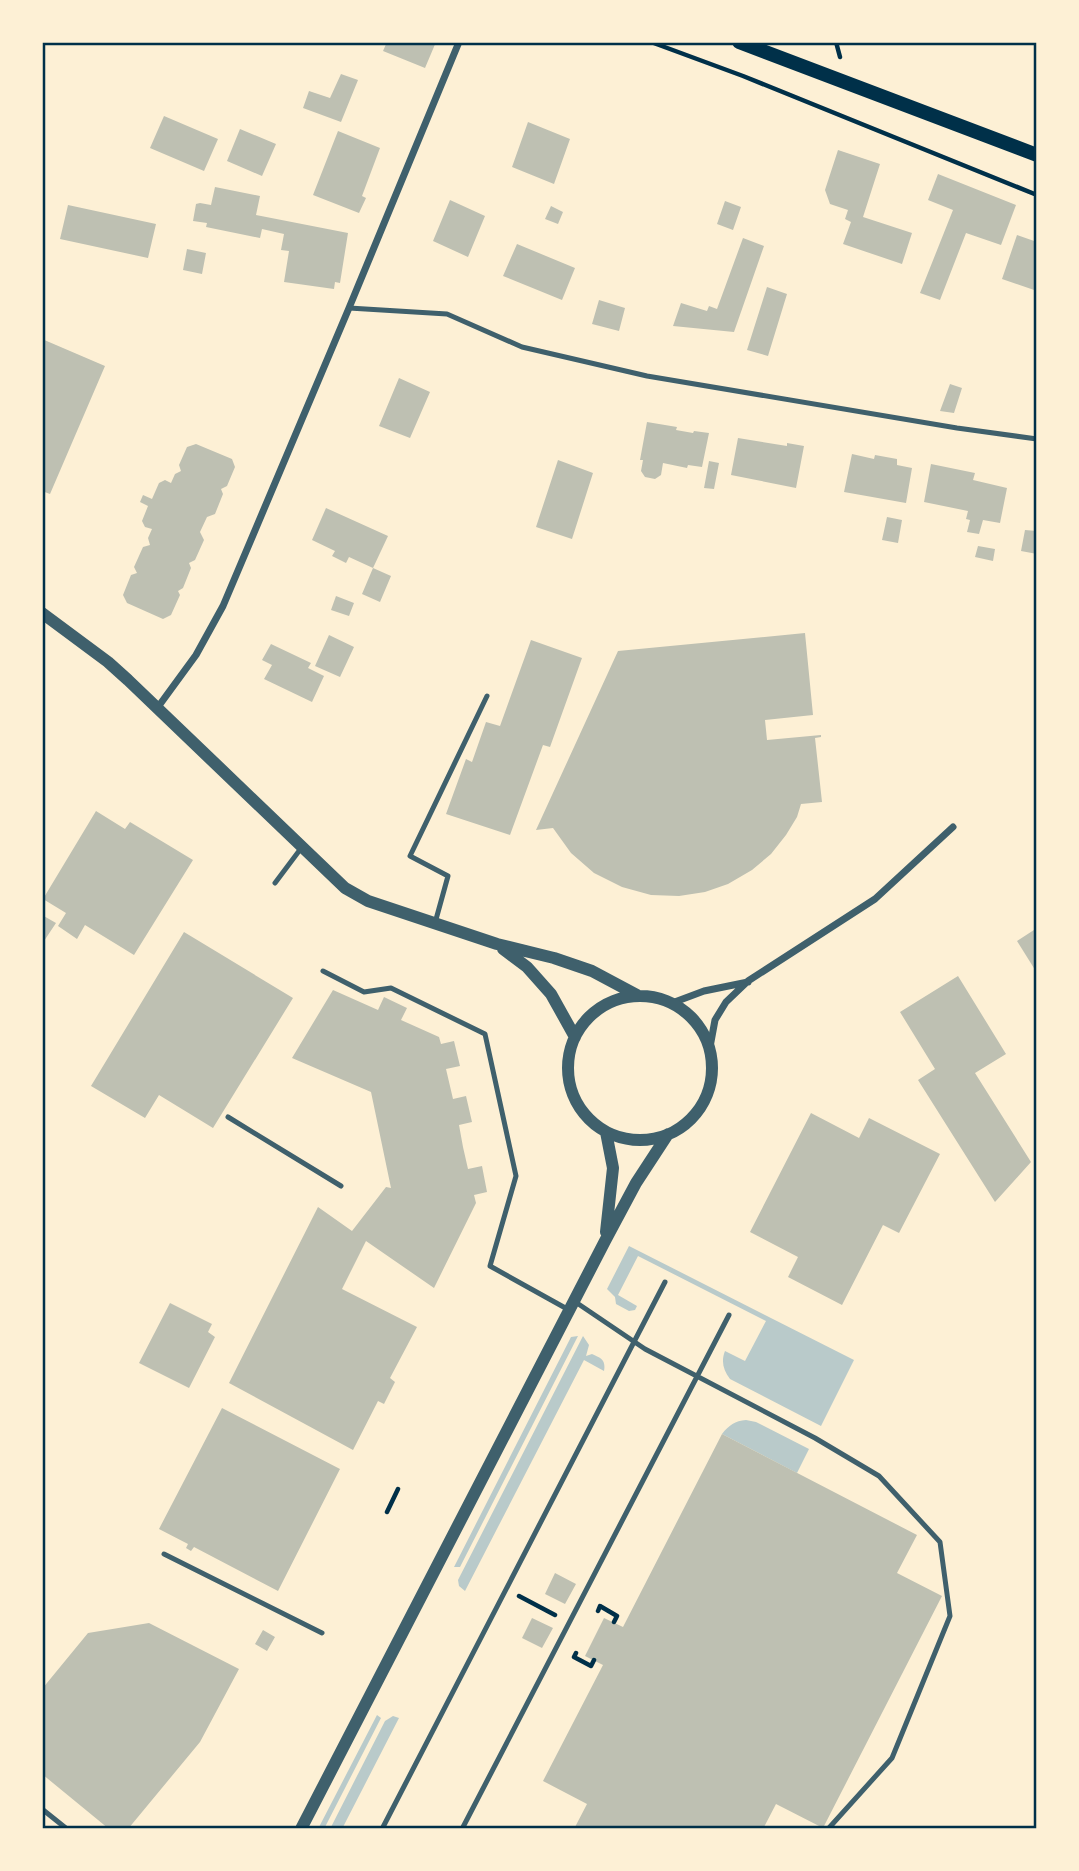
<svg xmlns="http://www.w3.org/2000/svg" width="1079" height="1871" font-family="'Public Sans',sans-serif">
<rect width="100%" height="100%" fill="#fdf0d5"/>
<path fill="#b9caca" d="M629 1246 854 1360 821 1426 730 1379C723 1370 721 1361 725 1351L745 1361 766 1321 638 1256 618 1295 637 1306 635 1310 629 1311 616 1304 615 1297 607 1289Z
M578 1336 460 1567H454L571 1337Z
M583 1336 589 1345 586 1356 592 1354C601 1358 606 1360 604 1371L584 1360 465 1591 459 1586 458 1580Z
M746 1420 756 1422 809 1449 797 1473 722 1434C729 1425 735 1421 746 1420Z
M377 1715 381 1718 324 1829H318Z
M393 1716 399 1718 342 1829H330L385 1721Z"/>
<path fill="#bec0b2" d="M387 42H436L425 68 383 51Z
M341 74 358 80 341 122 303 108 309 91 330 98Z
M164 116 218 139 204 171 150 148Z
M528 122 570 139 554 184 512 167Z
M240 129 276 144 262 176 227 161Z
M338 131 380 148 362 196 366 198 359 213 313 195Z
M838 150 880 164 863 217 912 233 902 264 843 244 851 222 845 219 848 210 830 204 825 190Z
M938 174 1016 205 1001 245 966 233 940 300 920 293 953 210 928 200Z
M215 187 260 196 256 215 348 233 340 283 335 282 334 289 284 282 289 251 281 250 284 234 262 229 260 238 206 227 207 223 193 221 196 204 200 203 211 205Z
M450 200 485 216 468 257 433 241Z
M725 201 741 207 733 230 717 224Z
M68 205 156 224 148 258 60 239Z
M551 206 563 212 558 224 545 219Z
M1017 235 1037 242V291L1002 279Z
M743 238 764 246 734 332 673 326 681 303 707 311 709 306 717 309Z
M517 244 575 268 562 300 503 276Z
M187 249 206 253 202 274 183 270Z
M767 287 787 294 768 356 747 350Z
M599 300 625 308 619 331 592 324Z
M42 339 105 366 50 494 42 491Z
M399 378 430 392 410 438 379 426Z
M950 384 962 388 954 413 940 411Z
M647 422 677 427 676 430 693 433 694 431 709 433 702 467 688 465 687 468 663 463 661 475 655 479 645 477 641 471 643 460H640Z
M738 438 787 446V443L804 446 796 488 731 475Z
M196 444 232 459 235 467 227 486 221 489 223 494 215 514 207 517 200 532 204 540 195 560 189 563 191 568 183 588 178 591 180 595 171 615 163 619 127 603 123 595 131 575 137 573 134 567 143 547 150 545 148 538 152 529 145 527 142 521 148 506 140 502 143 495 152 499 159 483 165 480 171 483 175 474 181 471 179 465 187 447Z
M852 454 874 459 875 455 897 459V465L912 468 906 503 844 492Z
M558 460 593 473 572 539 536 527Z
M709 461 719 463 714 489 704 488Z
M931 464 975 473 973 480 1007 488 1000 523 983 520 979 534 967 532 970 520 966 519 968 511 924 502Z
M326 508 388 536 373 568 349 557 346 563 332 556 335 551 312 540Z
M887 517 902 520 898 543 882 540Z
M1025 530 1037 531V554L1021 551Z
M978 546 995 549 993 561 975 557Z
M373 568 391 576 380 602 362 594Z
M336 596 354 603 349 616 331 610Z
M805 633 813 715 765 720 767 740 821 735V737L815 738 822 802 801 804 797 817 786 835 771 854 752 870 728 884 705 892 679 896 651 895 622 887 594 873 571 853 553 828 536 830 618 651Z
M329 635 354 647 340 677 315 666Z
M531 640 582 658 550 747 543 745 510 835 446 814 466 759 472 762 486 722 500 726Z
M271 644 311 663 308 668 324 676 312 702 264 679 272 665 262 660Z
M96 811 125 829 130 822 193 860 134 955 85 925 77 939 58 926 66 913 43 899Z
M42 915 56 923 42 944Z
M1037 928V973L1017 941Z
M184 932 293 998 213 1128 159 1095 145 1118 91 1086Z
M958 976 1006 1054 975 1073 1031 1162 995 1202 918 1080 935 1069 900 1012Z
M333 990 378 1010 384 997 407 1008 401 1020 439 1037 441 1044 454 1041 460 1066 446 1069 453 1099 466 1096 472 1122 459 1125 463 1147 468 1169 482 1166 487 1192 474 1195 476 1203 434 1288 366 1241 342 1289 417 1327 390 1378 395 1382 384 1404 378 1401 353 1450 229 1383 318 1207 352 1231 386 1187 391 1188 371 1092 292 1058Z
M811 1113 859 1138 869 1118 940 1154 899 1233 883 1225 842 1305 788 1277 798 1257 750 1232Z
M170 1303 212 1324 208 1332 215 1337 189 1388 139 1363Z
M222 1408 340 1469 278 1591 194 1547 191 1551 186 1548 188 1544 159 1529Z
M722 1434 917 1535 897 1573 942 1596 823 1828 776 1804 763 1829H574L587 1804 543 1781 603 1665 585 1656 604 1618 623 1627Z
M555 1573 576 1584 565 1604 545 1594Z
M532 1618 553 1628 542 1648 522 1638Z
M149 1623 239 1669 200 1742 128 1829H109L42 1774V1689L88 1633Z
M263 1630 275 1637 267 1651 255 1644Z"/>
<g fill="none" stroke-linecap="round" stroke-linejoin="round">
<path stroke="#003049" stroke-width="4.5" d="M651 42 743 76 1037 195
M836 42 840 57
M387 1512 398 1489
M519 1596 555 1615
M598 1611 600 1606 617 1616 614 1622
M576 1653 574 1657 591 1666 594 1660"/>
<path stroke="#3f606c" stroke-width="5" d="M349 308 447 314 522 347 647 376 957 428 1037 439
M275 883 302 847
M435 923 448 876 410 856 487 696
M323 971 364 992 391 988 485 1034 516 1176 490 1266 569 1310
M228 1117 341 1186
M574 1301 645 1349 815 1438 879 1476 940 1542 950 1616 892 1758 828 1829
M164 1554 322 1633
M42 1809 67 1829
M382 1829 665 1282
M462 1829 729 1315"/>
<path stroke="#3f606c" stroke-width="7" d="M158 707 196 655 223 606 349 308 459 42
M672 1003 704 991 748 982
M710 1047 715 1020 726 1002 748 981 875 899 953 827"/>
<path stroke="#3f606c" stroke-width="12" d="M42 613 108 662 128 680 345 888 368 901 497 944 554 958 592 971 637 995
M503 949 527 967 551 994 575 1037
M568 1068a72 72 0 1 1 144 0a72 72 0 1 1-144 0Z
M606 1232 613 1168 606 1132
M301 1829 605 1241 636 1183 668 1134"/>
<path stroke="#003049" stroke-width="14" d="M739 42 1037 155"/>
</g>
<rect width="1079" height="1871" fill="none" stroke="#fdf0d5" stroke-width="88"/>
<rect x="44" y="44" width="991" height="1783" fill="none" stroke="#003049" stroke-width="2.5"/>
</svg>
